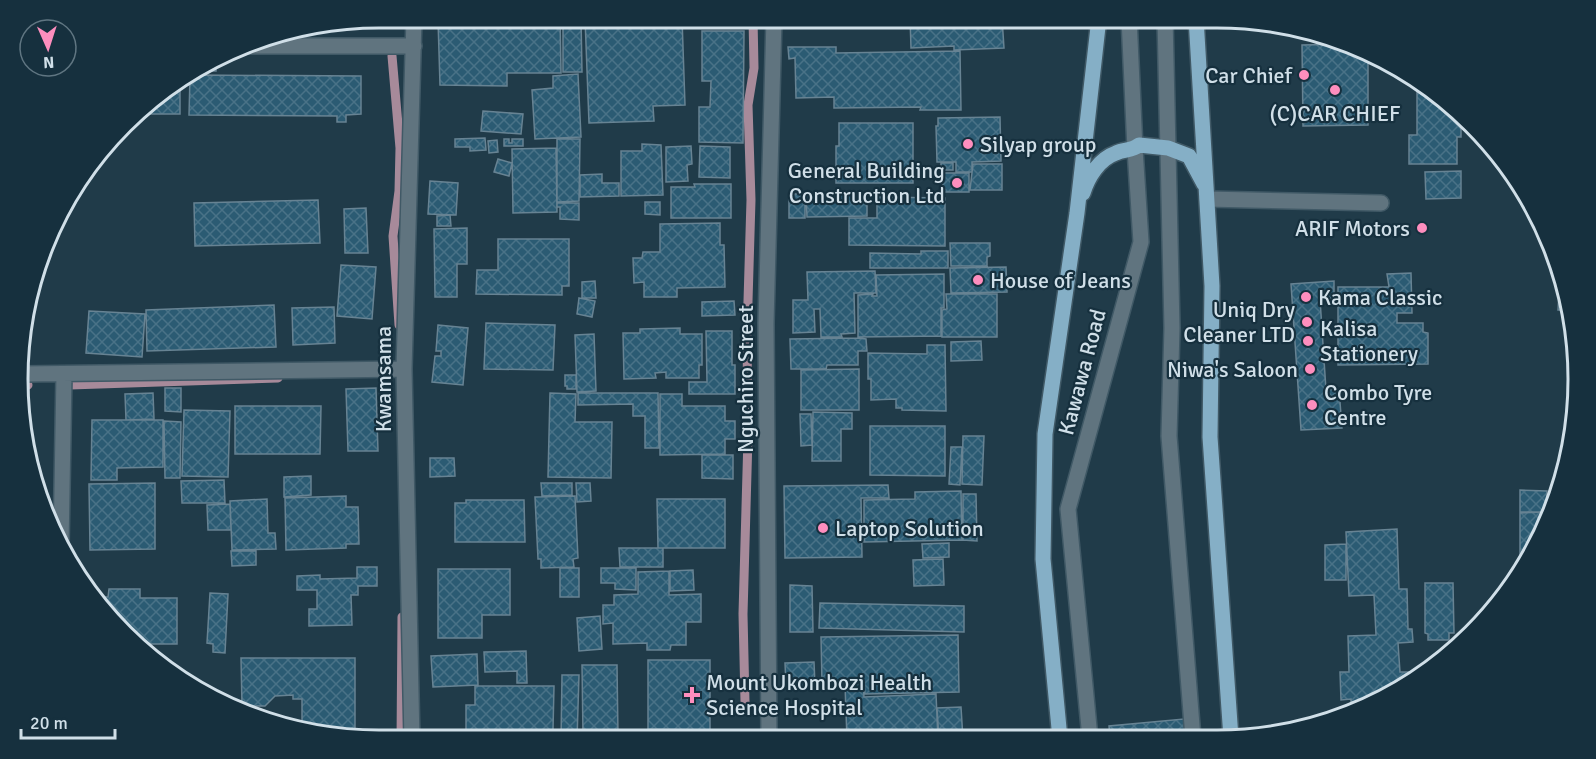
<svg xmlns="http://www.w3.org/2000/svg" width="1596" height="759" font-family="Signika,sans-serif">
<defs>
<pattern id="building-cross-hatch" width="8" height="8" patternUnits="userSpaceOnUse" patternTransform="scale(1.5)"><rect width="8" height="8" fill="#2b5b73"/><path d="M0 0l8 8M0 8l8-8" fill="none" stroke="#497287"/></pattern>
</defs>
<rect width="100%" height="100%" fill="#203b49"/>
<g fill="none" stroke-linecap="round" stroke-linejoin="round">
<path stroke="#a78a9a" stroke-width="9" d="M392 56 400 148 399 191 393 236 399 325
M22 385H28
M70 385 278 378
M745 702 743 614 748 437 747 335 751 200 748 105 754 68 753 18
M401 741 402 617"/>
</g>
<path fill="url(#building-cross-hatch)" stroke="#678393" stroke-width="1.5" d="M560 18 561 73H507V86L440 85 438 20Z
M563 18H581L582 72H563Z
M585 18H682L685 105 653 106 654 121 589 123Z
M820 18H873V28L820 27Z
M910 18H1002L1004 48 954 50V46L911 48Z
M702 31H744L743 143 699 142V107H710L711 81H702Z
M1349 44 1355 46 1368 54V125L1303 126 1302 45Z
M788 47H836V53L960 51 961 110H920L921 107 834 108V97L796 98 795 58 789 59Z
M216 63V71H201Z
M578 74 581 137 535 139 532 90 553 88V76Z
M192 75 361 76V114L346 115V122H337V116L189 115 190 77Z
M192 75 361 76V114L346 115V122H337V116L189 115 190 77Z
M180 82V114H139L159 93Z
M180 82V114H139L159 93Z
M1417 87 1461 116V137H1457V164H1409V135H1417Z
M483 111 523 114 521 134 481 131Z
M1000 117 1001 161 972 162V172H956V162H937L936 126H938V118Z
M839 123H913V183H836V146H839Z
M485 138 486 150 470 151V147H455V139Z
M504 139H509V143H512V139H523V146H504Z
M557 139H580L579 201 557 202Z
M497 140 498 152 489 153 488 141Z
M642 144 661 145 663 195 621 196V151H642Z
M691 146 692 164 687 165 688 181 666 182V147Z
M700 146 730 147V178L699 177Z
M556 148 557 212 513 213 512 149Z
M498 159 512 163 509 176 494 172Z
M941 163H953V170H941Z
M973 164H1002V190H970Z
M1461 171V198L1426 199 1425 172Z
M942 173H969V192H943Z
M602 174V183H619V196L580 197V175Z
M430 181 458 183 456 215 428 214Z
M694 184H731V218H671V187H695Z
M789 194H805V218H789Z
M867 194V216L807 217 806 195Z
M877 197 945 198V246L849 245V218H877Z
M318 200 320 243 195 246 194 203Z
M645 202H660V215L645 214Z
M557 203H579V220L560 219V207H557Z
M366 208 368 253H345L344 209Z
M366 208 368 253H345L344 209Z
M450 215 451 226H437V216Z
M720 223V245H724L725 287 677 288V297H644V282L634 283 633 258H642L643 252H660V224Z
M467 228V264H457V297H435L434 229Z
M498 239H569V286H562V295L476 294 477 270H498Z
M950 243H990V256L987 257V266H951Z
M921 251H948V268H870V253L921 254Z
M341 265 376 267 372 319 337 316Z
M1006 267 1007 292 951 293 950 268Z
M875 271 876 293H854L855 333 841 334 842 337H821L820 309H814L815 332 793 333V300H808L807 272Z
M1411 273 1412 313H1397V323H1423V332L1428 333V364L1338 365V287H1389L1387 274Z
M944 274V308H941V336L858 337V295L873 294 872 296H877L876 275Z
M595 281 596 298H582V282Z
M1334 281V298L1320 299 1326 390 1339 389 1342 428 1301 430 1291 284Z
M1559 292 1561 293 1564 310H1558Z
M946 294H997V337H942V310L947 309Z
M579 298 595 301 592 317 577 314Z
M734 301 735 315 702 316V302Z
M274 305 276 347 147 351 146 310Z
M274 305 276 347 147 351 146 310Z
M334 307 335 343 293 345 292 308Z
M89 311 145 314 142 357 86 353Z
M89 311 145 314 142 357 86 353Z
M486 323 555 325 553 370 484 369Z
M438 325 468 328 463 385 432 382 435 356H441V351H436Z
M680 328V334H702V365H699V378H666V372L655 373 656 378 624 379 623 333H640V329Z
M706 331H732V365H735V394H689V382H707Z
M594 334 596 391 577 392 575 335Z
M858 338 866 339 867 351H858V365H827L826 369H791L790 339Z
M981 341 982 360 951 361V342Z
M927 345H945L946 411 902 410V408H896V399L871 400V379H868V353L927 354Z
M859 369V410H801V370Z
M565 375H576V389H567V386H565Z
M165 388H181V412L165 411Z
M376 388 378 451H348L346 389Z
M153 393 154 419 126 420 125 394Z
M550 393 576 394 575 422H612L611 478 548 477Z
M578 393H658L659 448H645V416H633V404L578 405Z
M660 394H682V406H725V421H735V439H725V454L660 455Z
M235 406H321L320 454H235Z
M184 410 230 411 228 477 182 476Z
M813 412 852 413V429H841V461H812Z
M800 414H811L812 445 801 446Z
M92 420H163V467L117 468V480H91Z
M164 421 181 422 180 478H165Z
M21 423H30V456L21 426Z
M870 426H945V476L870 475Z
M963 436H984L982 485 962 484Z
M951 447H962L960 485 949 484Z
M702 455H733V479L702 478Z
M430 458H454L455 476 430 477Z
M311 476V495L284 497V477Z
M224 480 225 503H182L181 481Z
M155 483V549L90 550 89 484Z
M541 483H572V495L542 496Z
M576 483H590L591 501 577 502Z
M888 485 889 498H861L862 557 785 558 784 486Z
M1520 490 1547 491 1546 512H1520Z
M961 491 962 540 864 542V500L915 499V492Z
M963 494H976L977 541 963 540Z
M346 496V507H358L359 544H346V548L286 550 285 498Z
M575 496 578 558 573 559 574 567 541 568V559H538L535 497Z
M267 499 268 533H275L276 549 232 550 230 501Z
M657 499H725V548H658Z
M466 500H524L525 542H455V503H466Z
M230 504 231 530H208L207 505Z
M1546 512 1547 525 1520 570V513Z
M1397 529 1399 589H1407L1408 629H1412L1413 642 1398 643 1400 672H1426L1377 701 1351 702V699L1341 700 1340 672H1349L1348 636 1376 635 1374 595 1349 596 1346 532Z
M949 543V557L923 558 922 544Z
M1346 544V580H1325V545Z
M619 548H663V567H620Z
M231 551H256V565L232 566Z
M943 559 944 585 914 586 913 560Z
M357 567H377V586H358V595H351L352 625 309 626V609H317V590H297V576L320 575V579L357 578Z
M560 568H579V597H560Z
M601 568H636V590L615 589V583H601Z
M438 569H510V615H482V638H438Z
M693 570 694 590 670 591V571Z
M669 571V595L701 594V622H686V645H671L670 650H647V643L613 644V623L603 624V605H614V595L638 594V572Z
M1425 583H1453L1454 633H1449V640H1428V634L1425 633Z
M790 585 812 586 813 632H790Z
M109 589H140V598H177V644H136L100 597H108Z
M210 593 228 594 225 653 213 652V644L207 643Z
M820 603 964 606V632L819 628Z
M600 616 602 649 579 651 577 618Z
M958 635 959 692 865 694 864 682 822 683 821 637Z
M526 651 527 683H517V671L485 672 484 652Z
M477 654 478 685 433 687 431 656Z
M241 658H355V729L324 730 302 726V699H293V695L275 696 265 706H242Z
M648 660H710V730L648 729Z
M814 662 815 685 786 686 785 663Z
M582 665H617L618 735 583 736Z
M562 675H579L577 740H561Z
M863 684 864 697 936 694 938 739H847L845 685Z
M475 686H554L553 730H466V705H475Z
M961 707 963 739H939L937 708Z
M1184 719 1185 738H1110L1109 726Z
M544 732V740L512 741 511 734Z
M784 733 814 734V739L784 740Z"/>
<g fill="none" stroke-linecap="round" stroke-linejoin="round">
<g stroke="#405966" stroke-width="18">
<path id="minor" d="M1165 18 1172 328 1169 436 1193 738
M246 46H414
M1207 199 1381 203
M23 374 404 369
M61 547 64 374
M1090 738 1068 509 1141 242 1135 149 1129 18
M769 740 766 323 774 18
M412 741 404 369 414 18"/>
</g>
<g stroke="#405966" stroke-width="18">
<path id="major" d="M1196 18 1212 286 1210 437 1231 738
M1083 193C1088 177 1099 159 1116 153 1124 149 1132 151 1139 145L1168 148 1189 156 1204 184
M1060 739 1043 559 1045 434 1077 213 1099 18"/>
</g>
<use href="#minor" stroke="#60747f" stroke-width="15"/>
<use href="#major" stroke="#85afc6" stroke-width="15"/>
</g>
<g fill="#fe8ebe" stroke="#16303e" stroke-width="2">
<circle cx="1304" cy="75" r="6"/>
<circle cx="1335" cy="90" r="6"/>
<circle cx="968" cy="144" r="6"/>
<circle cx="957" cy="183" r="6"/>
<circle cx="1422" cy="228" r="6"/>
<circle cx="978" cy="280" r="6"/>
<circle cx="1306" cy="297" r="6"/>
<circle cx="1307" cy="322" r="6"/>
<circle cx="1308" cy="341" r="6"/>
<circle cx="1310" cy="369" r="6"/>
<circle cx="1312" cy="405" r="6"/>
<circle cx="823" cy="528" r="6"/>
<path d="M689 686h6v6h6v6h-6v6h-6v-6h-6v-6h6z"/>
</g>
<g text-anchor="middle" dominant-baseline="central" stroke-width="4.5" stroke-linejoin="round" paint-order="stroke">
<g font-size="22" fill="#d0dfe8" stroke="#16303e" text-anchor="start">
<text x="1292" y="75" text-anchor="end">Car Chief</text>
<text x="1335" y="113" text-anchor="middle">(C)CAR CHIEF</text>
<text x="980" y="144">Silyap group</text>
<text x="945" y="170" text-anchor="end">General Building<tspan x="945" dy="25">Construction Ltd</tspan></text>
<text x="1410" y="228" text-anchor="end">ARIF Motors</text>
<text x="990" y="280">House of Jeans</text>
<text x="1318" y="297">Kama Classic</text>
<text x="1295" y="309" text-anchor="end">Uniq Dry<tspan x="1295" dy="25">Cleaner LTD</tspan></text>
<text x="1320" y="328">Kalisa<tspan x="1320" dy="25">Stationery</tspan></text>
<text x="1298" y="369" text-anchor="end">Niwa's Saloon</text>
<text x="1324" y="392">Combo Tyre<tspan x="1324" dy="25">Centre</tspan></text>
<text x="835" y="528">Laptop Solution</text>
<text x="706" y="682">Mount Ukombozi Health<tspan x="706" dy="25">Science Hospital</tspan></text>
</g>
<g font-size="22" fill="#d0dfe8" stroke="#16303e">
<text transform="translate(1082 372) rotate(-75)">Kawawa Road</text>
<text transform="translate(383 379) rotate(-90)">Kwamsama</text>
<text transform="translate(745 379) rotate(-90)">Nguchiro Street</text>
</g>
</g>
<path d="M0 0H1596V759H0ZM379 28H1217A351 351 0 0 1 1568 379V379A351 351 0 0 1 1217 730H379A351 351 0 0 1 28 379V379A351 351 0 0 1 379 28Z" fill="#16303e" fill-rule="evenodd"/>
<path fill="none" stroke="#d0dfe8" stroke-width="3" d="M379 28H1217A351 351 0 0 1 1568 379V379A351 351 0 0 1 1217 730H379A351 351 0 0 1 28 379V379A351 351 0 0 1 379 28Z"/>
<g transform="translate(48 48) rotate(177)"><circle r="28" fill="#16303e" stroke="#607682" stroke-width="1.5"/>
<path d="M0-4.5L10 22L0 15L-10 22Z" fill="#fe8ebe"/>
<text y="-9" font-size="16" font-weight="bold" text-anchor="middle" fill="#d0dfe8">N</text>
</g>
<path d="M21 729v9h94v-9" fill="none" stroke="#d0dfe8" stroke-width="3"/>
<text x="30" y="729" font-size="18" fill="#d0dfe8" stroke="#16303e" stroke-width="4.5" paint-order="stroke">20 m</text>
</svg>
